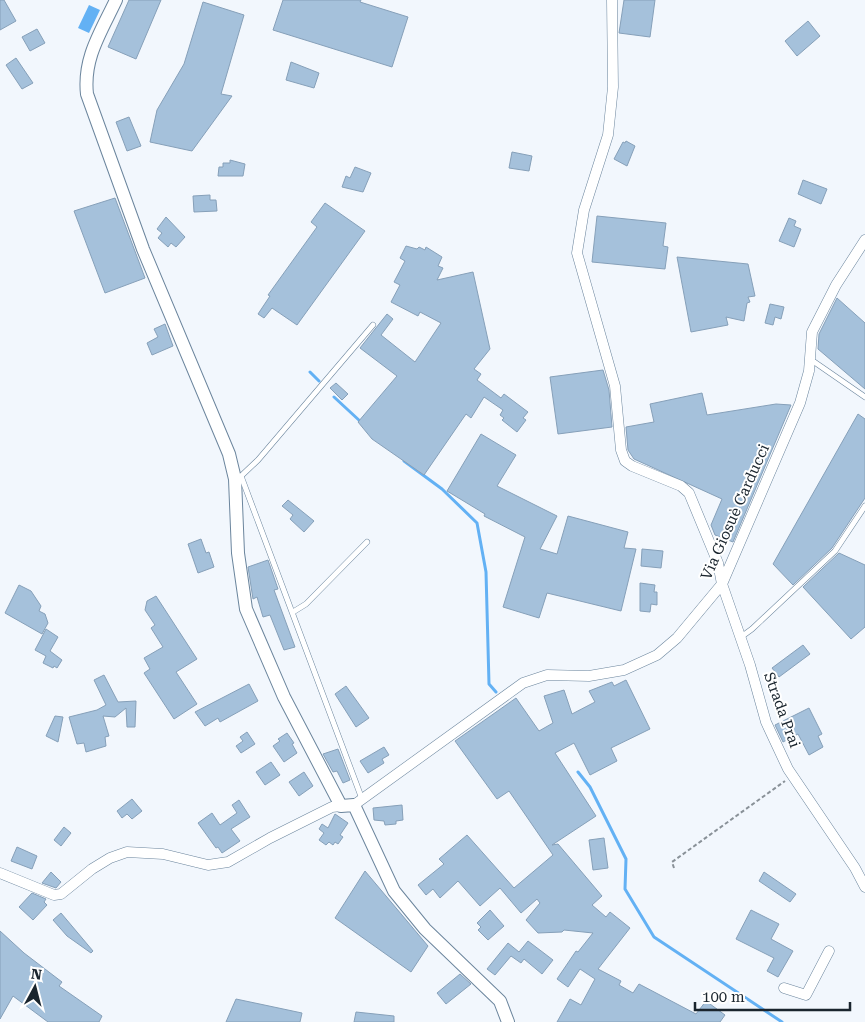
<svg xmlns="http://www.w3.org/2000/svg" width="865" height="1022" font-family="'Roboto Serif',serif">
<rect width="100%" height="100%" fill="#f2f7fd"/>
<path fill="#63b1f4" d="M89 5 100 10 89 33 78 28Z"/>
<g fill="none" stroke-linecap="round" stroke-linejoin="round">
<path stroke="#63b1f4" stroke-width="3" d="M310 372 319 381
M334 397 361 422
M404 461 442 489 477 523 486 572 489 684 496 692
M578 772 590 787 626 859 625 889 654 937 782 1022"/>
</g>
<path fill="#a5c1db" stroke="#86a0b9" d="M0 0H4L16 21 0 30Z
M129 0H161L136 59 108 47Z
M283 0H361L360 2 408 17 392 67 273 30Z
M624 0H655L650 37 619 33Z
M203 2 244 15 221 94 232 96 192 151 150 142 157 110 184 64Z
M808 21 820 36 797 56 785 41Z
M37 29 45 43 30 51 22 37Z
M16 58 33 83 22 89 6 65Z
M291 62 319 73 314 88 286 80Z
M129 117 141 146 127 151 116 122Z
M626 141 635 146 627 166 614 159 623 142 625 143Z
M512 152 532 156 529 171 509 168Z
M230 160 245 164 243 176H218L219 167H223V163H230Z
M355 167 371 173 363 192 342 187 346 176 350 178Z
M803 180 827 189 821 204 798 194Z
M210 195V200H216L217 211 194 212 193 196Z
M115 198 145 278 105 293 74 211Z
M325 203 365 231 297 325 272 308 264 318 258 314 270 296 268 295 317 227 311 222Z
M597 216 666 223 663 246 668 247 665 269 592 262Z
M166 217 185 237 176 247 171 243 168 247 158 238 162 233 157 229Z
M789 218 796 221 794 226 801 229 794 247 779 241Z
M406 246 417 249 419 247 425 250 426 247 442 257 438 266 443 268 437 280 473 272 490 349 474 369 481 374 477 380 501 398 504 394 528 412 523 418 526 420 517 432 502 420 504 418 500 415 503 410 484 397 471 418 466 414 424 475 372 439 358 422 397 376 360 348 387 314 393 319 381 335 415 362 441 323 420 312 418 316 391 302 400 285 394 282 405 261 400 258Z
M677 257 748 264 755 296 748 297 750 302 747 303 744 321 726 317 728 325 691 332Z
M837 298 865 323V389L818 349 819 334Z
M770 304 784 307 781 319 775 317 773 325 765 323Z
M165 324 173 346 152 355 147 343 158 337 154 329Z
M603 370 609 390 612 427 558 434 550 377Z
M336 383 348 394 342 400 330 388Z
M702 393 707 415 776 404 791 405 733 542 715 535 711 525 722 499 634 459 628 450 626 427 654 422 650 404Z
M858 414 865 419V498L832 548 793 585 773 564Z
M481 434 516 455 497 486 557 516 540 549 557 554 568 516 628 532 624 548 636 549 621 611 547 593 539 618 503 607 525 537 484 516 485 514 447 491Z
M288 500 314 521 304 532 290 519 293 515 282 506Z
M201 539 206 553 209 552 214 567 198 573 188 544Z
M642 549 663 551 661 568 641 566Z
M839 553 865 565V627L851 639 803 587Z
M268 560 278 589 274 590 295 647 284 650 270 615 263 617 257 597 253 599 248 567Z
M640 583 655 585 654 592H657V605L651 604 650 612 640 611Z
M19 585 31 591 41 606 39 611 45 614 48 623 42 634 5 613Z
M156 596 197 659 176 672 197 704 174 719 144 673 150 669 144 658 163 647 151 628 155 625 145 610 147 601Z
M46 629 58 637 50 651 62 660 57 668 54 666 53 668 43 663 46 656 35 650Z
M803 645 810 654 779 677 772 668Z
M104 675 118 702 136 701 135 727H127L126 708 115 717 103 716 109 736 105 737 106 746 86 752 84 743 77 744 69 717 97 710 106 705 94 680Z
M626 680 650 729 611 748 617 761 590 775 574 743 555 753 596 816 552 845 558 844 602 896 592 905 606 917 610 912 630 928 598 969 621 981 619 985 633 993 639 984 696 1014 706 1001 725 1015 720 1022H557L570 999 581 1005 595 979 580 969 568 987 557 979 576 951 578 952 593 933 564 930 562 932 538 933 526 920 540 903 537 899 521 913 500 888 480 906 458 881 440 898 433 889 426 895 418 885 444 864 439 859 467 835 514 888 553 855 509 791 497 799 455 741 516 698 539 731 553 723 544 696 564 690 572 714 595 702 589 691 612 682 614 686Z
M249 684 258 701 220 722 218 718 205 726 195 712Z
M346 686 369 718 356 727 335 694Z
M809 708 822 734 818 736 823 747 809 755 798 734 783 742 775 725Z
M55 716 63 717 58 742 46 736Z
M247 732 255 744 241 753 236 746 243 741 240 737Z
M287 733 294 743 292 744 297 753 284 762 273 746 280 741 278 739Z
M384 747 389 755 382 759 384 763 368 773 360 761Z
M338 749 350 780 343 783 337 771 333 772 323 754Z
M271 762 280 775 265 785 256 772Z
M304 772 313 786 299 796 289 782Z
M132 799 142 811 132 819 127 814 122 818 117 811Z
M239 800 250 817 231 829 240 841 222 853 218 847 216 848 198 823 212 813 220 825 237 813 232 805Z
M402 805 403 820 396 821V824L385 825 384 821 374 820 373 808Z
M335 814 348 823 340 835 343 837 338 844 335 842 333 845 329 842 326 845 319 840 324 833 319 829 322 824 328 828Z
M64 827 71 833 61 846 54 840Z
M604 838 608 868 593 870 589 840Z
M17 847 37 856 32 869 11 861Z
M365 871 428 946 411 972 335 918Z
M51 872 61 882 56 888 42 883Z
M764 872 796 894 790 902 759 881Z
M32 893 46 899 44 902 47 905 33 920 19 907Z
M490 910 504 926 488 940 478 930 481 927 477 923Z
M751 910 779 924 771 939 793 951 778 977 767 971 774 958 736 939Z
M61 913 93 951 91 953 67 936 53 920Z
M0 931 24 953 62 982 59 986 102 1016 99 1022H48L13 996 0 1019Z
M528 941 553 960 542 974 524 959 521 963 511 956 495 975 487 969 508 943 519 952Z
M460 974 471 984 446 1004 437 993Z
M236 999 302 1013 300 1022H226Z
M356 1012 394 1016V1022H354Z"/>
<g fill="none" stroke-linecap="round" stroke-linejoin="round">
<g stroke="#6b859d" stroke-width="6">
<path id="service" d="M810 359 865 397
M241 476 362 799
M240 477 258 460 373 325
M293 612 306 604 367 542
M741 637 752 629 835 551 865 506"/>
</g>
<g stroke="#6b859d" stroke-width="11">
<path id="minor" d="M612 0 613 87 608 135 584 210 577 253 615 386 621 450 625 461 632 466 681 486 689 493 718 563 722 584 750 665 766 722 788 769 855 868 865 887
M354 805 523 683 547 675 589 676 624 670 657 655 677 638 722 584 800 403 809 371 812 332 836 285 865 240
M0 873 54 895 61 894 92 869 110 858 127 852 163 854 208 865 228 862 270 838 332 807 341 806
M784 988 806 995 829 951"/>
</g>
<g stroke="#6b859d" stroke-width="14">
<path id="tertiary" d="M116 0C101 32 83 58 87 94L143 249 229 454 235 479 238 553 246 609 284 697 341 806 354 805 394 891 425 929 500 1001 508 1022"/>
</g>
<path stroke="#899198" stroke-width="2" stroke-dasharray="4 2.5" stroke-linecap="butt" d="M674 868 672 862 785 781"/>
<use href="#service" stroke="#fff" stroke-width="5"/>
<use href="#minor" stroke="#fff" stroke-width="10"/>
<use href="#tertiary" stroke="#fff" stroke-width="12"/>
</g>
<g text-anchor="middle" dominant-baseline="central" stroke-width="4" stroke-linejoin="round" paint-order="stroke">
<g font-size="15" fill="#1a252e" stroke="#fff">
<text transform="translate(735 512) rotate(-66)">Via Giosuè Carducci</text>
<text transform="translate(782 710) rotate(70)">Strada Prai</text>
</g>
</g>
<g transform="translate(35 987) rotate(7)" stroke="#ffffff" stroke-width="4" paint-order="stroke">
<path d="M0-4L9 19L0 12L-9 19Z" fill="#1a252e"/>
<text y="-8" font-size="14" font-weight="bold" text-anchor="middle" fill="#1a252e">N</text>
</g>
<path d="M695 1002v8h155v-8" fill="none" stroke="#1a252e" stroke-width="2.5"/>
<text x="702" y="1002" font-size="15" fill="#1a252e" stroke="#ffffff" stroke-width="4" paint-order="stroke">100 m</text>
</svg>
